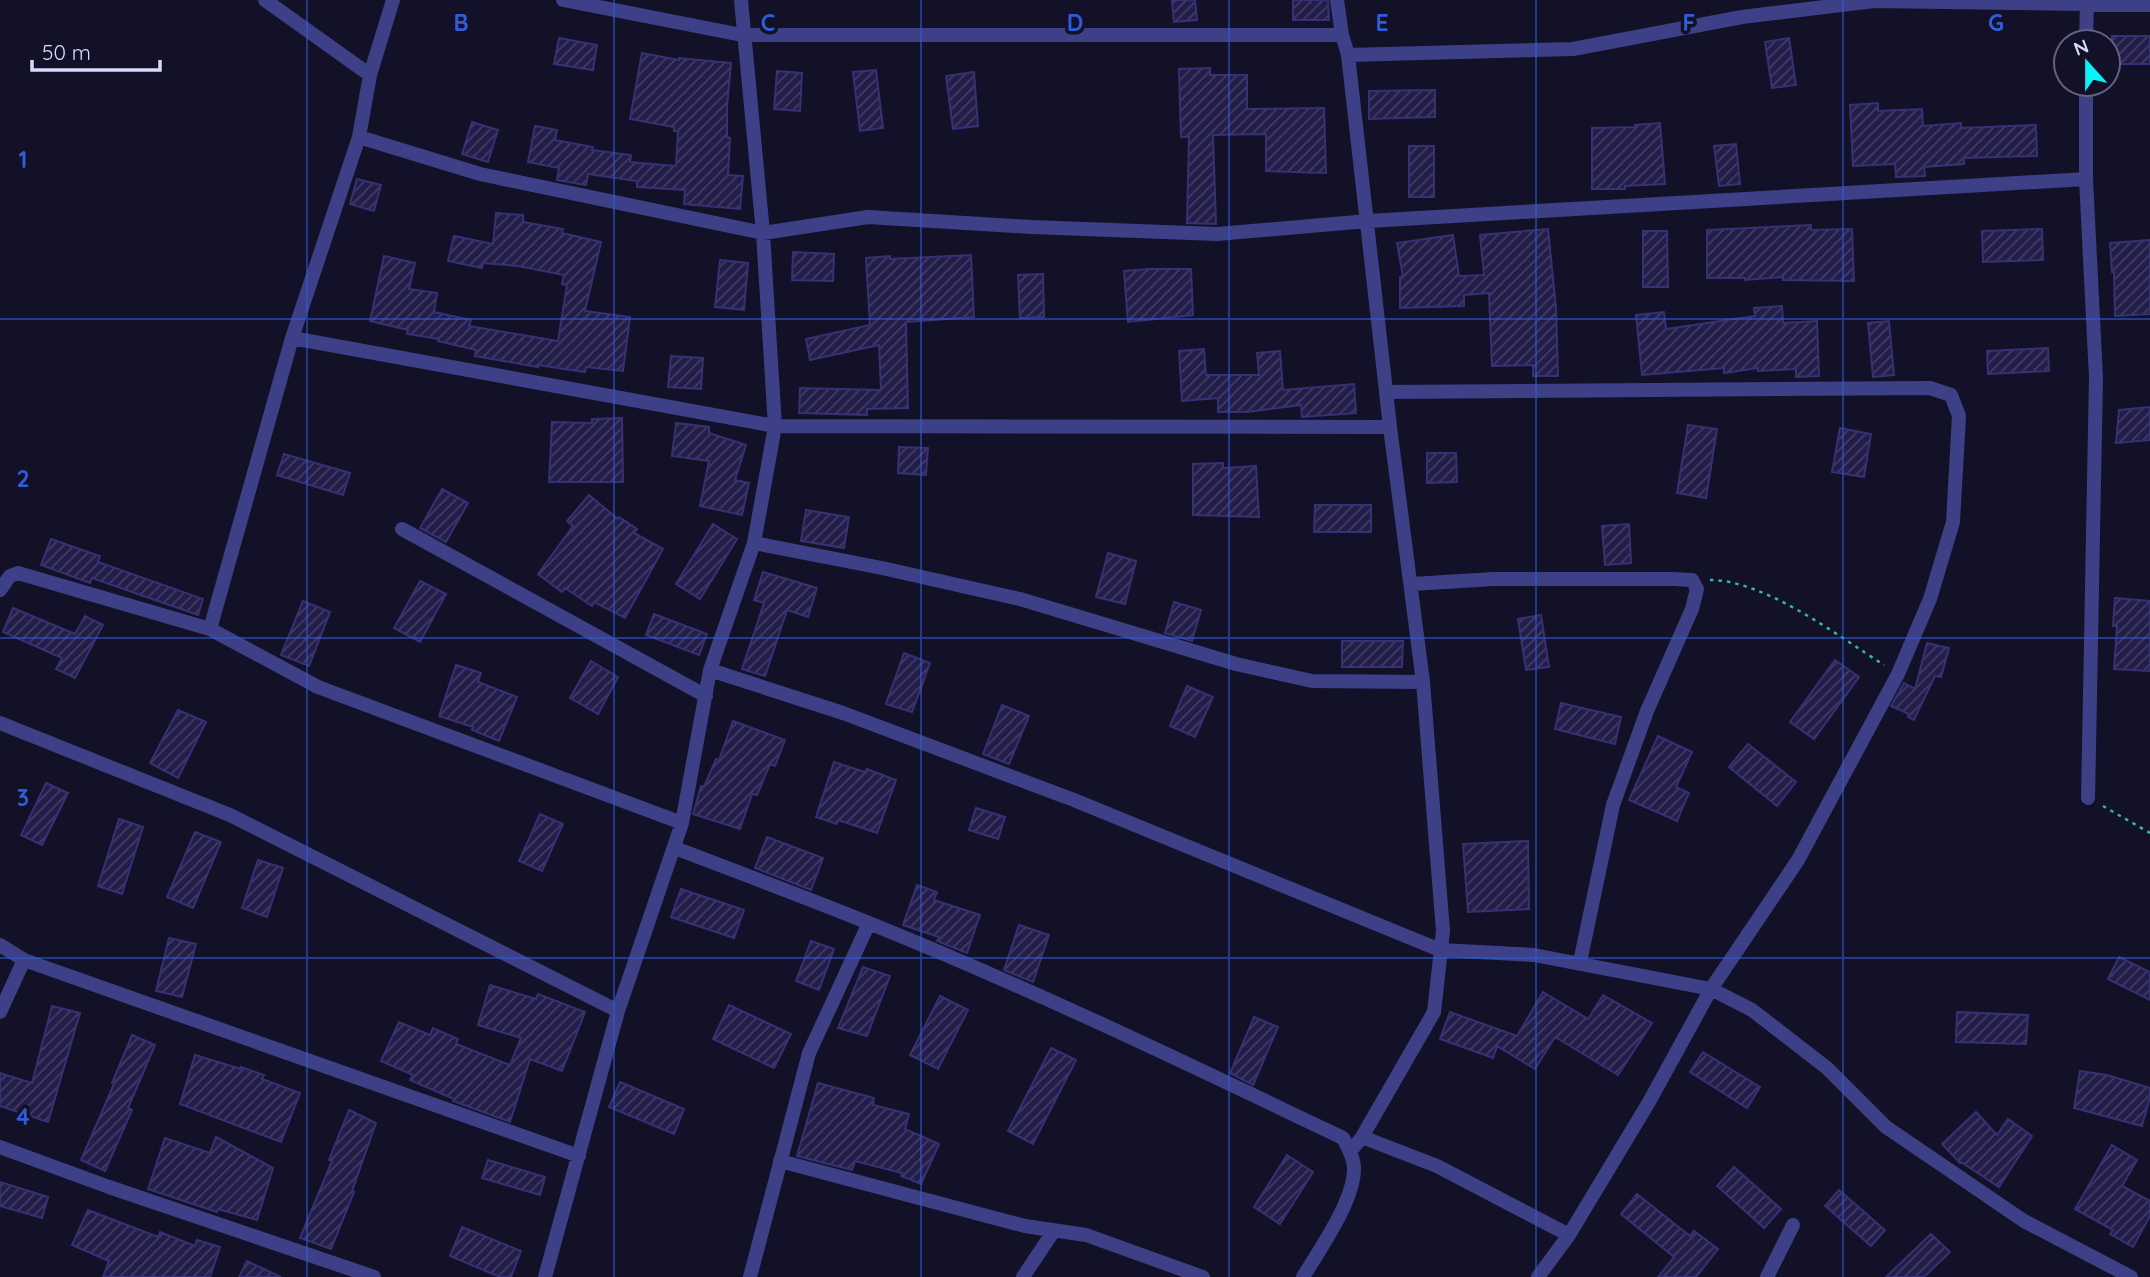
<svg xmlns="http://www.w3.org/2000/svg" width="2150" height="1277" font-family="Quicksand,sans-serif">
<defs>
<pattern id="building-hatch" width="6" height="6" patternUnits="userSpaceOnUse" patternTransform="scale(1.75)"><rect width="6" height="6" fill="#231d49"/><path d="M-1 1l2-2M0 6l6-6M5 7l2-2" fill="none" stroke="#423d64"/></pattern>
</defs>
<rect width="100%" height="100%" fill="#131128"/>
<path fill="url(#building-hatch)" stroke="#383074" stroke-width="2" d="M1172 0H1195L1197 20 1174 22Z
M1293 0H1328L1329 20H1293Z
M2112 36H2150V64H2112Z
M559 38 597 45 593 70 554 64Z
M1789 38 1796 85 1772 88 1765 42Z
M642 53 679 60V58L731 63 727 106V137L730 138 728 175 743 176 740 209 684 204 685 190 637 187V181L588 174 586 185 557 180 559 168 528 162 535 126 557 130 555 140 593 147 592 150 631 155 630 162 676 166 678 131H674V127L630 119Z
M1210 68V75H1247V109L1324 108 1326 173 1266 171V134L1213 135 1216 224 1187 223 1189 137H1181L1179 69Z
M876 70 883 128 860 131 853 72Z
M777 71 802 73 800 111 774 109Z
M974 72 978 126 953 129 946 76Z
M1435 90V117L1369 119V91Z
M1878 103V111L1922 109 1923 126 1961 123V128L2036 125 2037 156 1964 158V164L1924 167 1925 176 1896 177 1895 164 1853 166 1850 105Z
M472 122 498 130 488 162 462 154Z
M1660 123 1665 184 1625 186V189H1592V128L1636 127 1635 125Z
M1736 144 1740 184 1719 186 1714 146Z
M1409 146H1434V197H1409Z
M357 179 381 185 374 211 350 204Z
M496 213 523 215V222L563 229 562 233 601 242 585 311 630 317 623 371 586 367 585 372 538 365V367L475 356 476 350 438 341 439 339 407 334 408 330 370 321 384 256 415 263 409 289 437 293 434 312 471 320 469 326 558 341 567 285 562 284 564 275 518 266 483 263 482 268 448 261 454 236 493 244Z
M1811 225V230L1852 229 1854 281 1783 280V277L1745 280V278H1707V230Z
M1548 229 1556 308 1558 376H1533V365L1492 366 1489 293 1464 295V306L1400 308V277H1403L1397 243 1453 235 1459 276 1484 275 1480 235Z
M2042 229 2043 260 1983 262 1982 231Z
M1643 231H1667L1668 287H1643Z
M2150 240V314L2115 316 2114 272H2112L2110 243Z
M793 252 834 254 833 281 792 280Z
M971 255 974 317 906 322 908 408 867 409V415L799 413 800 388 881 390 879 345 810 360 806 339 870 325 866 258 890 256V259Z
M720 260 748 263 744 310 715 307Z
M1149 269H1191L1193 315 1128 322 1124 271Z
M1043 274 1044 317 1020 318 1018 275Z
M1782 306 1783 323 1817 321 1819 376 1796 377V369L1758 371V368L1724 373V368L1642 375 1636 315 1664 312 1666 329 1755 316 1754 308Z
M1889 321 1894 375 1873 377 1868 323Z
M2048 348 2049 371 1988 374 1987 351Z
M1204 349 1206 375H1259L1257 353 1280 351 1283 390 1354 384 1356 413 1302 417 1301 405 1247 412H1218V398L1182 401 1179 351Z
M671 356 703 358 701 389 668 387Z
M2150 407V440L2116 443 2119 410Z
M622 418 623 482H549L552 422 592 423V419Z
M676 423 709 427V433L746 445 735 480 749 483 742 515 700 506 709 461 672 456Z
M1688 425 1717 429 1706 498 1677 493Z
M1840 428 1871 434 1864 477 1832 472Z
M899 447 928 448 926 475 898 473Z
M1427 453H1456L1457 482 1427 483Z
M284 454 350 473 343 495 277 475Z
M1223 463V468L1256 466 1259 517 1193 515V464Z
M442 489 468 503 446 542 420 528Z
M589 495 618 519 619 517 637 529 634 533 663 549 625 618 594 602 592 606 565 588 562 592 538 574 573 526 567 521Z
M1315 505H1371V532H1314Z
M806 510 849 517 844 548 801 541Z
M713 524 737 539 700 599 676 584Z
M1629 524 1631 563 1605 565 1602 526Z
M51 539 100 556 98 562 203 599 198 615 92 578 90 583 41 565Z
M1108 553 1136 561 1125 604 1096 597Z
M763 572 817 588 808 617 787 610 765 676 742 669 764 603 754 600Z
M420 581 446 594 420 642 394 628Z
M2115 598 2150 601V671L2114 669 2117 626H2113Z
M303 601 330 612 309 666 281 655Z
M1174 602 1201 610 1192 641 1165 633Z
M13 608 75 634 85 616 103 625 75 678 56 669 62 658 3 632Z
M654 614 707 634 699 655 646 635Z
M1541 615 1549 667 1526 670 1518 619Z
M1342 641H1403L1402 667H1342Z
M1927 643 1949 648 1941 677 1935 676 1914 720 1908 717 1909 714 1891 706 1904 683 1915 689Z
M904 653 930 663 912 712 886 704Z
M1835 660 1859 677 1814 739 1790 722Z
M591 661 618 677 598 714 570 698Z
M456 665 481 673 478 682 517 697 499 741 472 730 473 727 439 716Z
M1187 686 1213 697 1195 737 1170 726Z
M1561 703 1621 717 1615 744 1555 729Z
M1002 705 1029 716 1009 764 983 754Z
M178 710 206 722 178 778 150 763Z
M733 721 785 740 775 766 770 764 757 795 752 794 740 829 693 814 701 786 704 787 716 759 719 760Z
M1658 736 1692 752 1676 787 1689 793 1677 821 1629 800Z
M1748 744 1796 782 1777 806 1729 767Z
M834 762 865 772 867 769 896 780 877 833 838 820 837 824 816 817Z
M46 783 68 793 42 845 21 835Z
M976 808 1005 817 998 839 969 830Z
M540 814 563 824 542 871 519 861Z
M119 819 143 827 122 894 98 886Z
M195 832 221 842 193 908 167 897Z
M767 837 823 858 811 890 755 868Z
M1528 841 1529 909 1468 912 1463 844Z
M258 860 283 868 267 917 242 908Z
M917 885 937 892 934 900 980 915 967 953 937 941 939 937 903 925Z
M681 889 744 910 734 938 671 917Z
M1019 925 1049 935 1033 982 1004 970Z
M169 938 196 944 182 997 156 991Z
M811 941 834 949 819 990 796 981Z
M2119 957 2150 972V1000L2108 979Z
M863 967 890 976 867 1036 838 1028Z
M490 985 536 999 538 994 585 1012 562 1071 530 1059 510 1122 453 1101 454 1099 410 1080 413 1075 381 1061 399 1022 430 1035 433 1028 458 1039 456 1044 510 1065 521 1038 478 1025Z
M1543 992 1588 1019 1603 995 1652 1023 1618 1075 1555 1037 1535 1069 1497 1046 1493 1058 1440 1039 1450 1012 1517 1036Z
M940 996 968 1010 938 1069 910 1055Z
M729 1005 791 1034 774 1068 713 1039Z
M52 1006 80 1013 48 1122 0 1106V1073L32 1083Z
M1957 1012 2028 1015 2026 1044 1956 1042Z
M1254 1017 1278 1027 1253 1085 1230 1073Z
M132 1035 155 1045 128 1108 132 1110 105 1171 81 1160 114 1084 112 1083Z
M1051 1048 1076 1060 1033 1144 1008 1131Z
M1703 1052 1760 1087 1747 1108 1690 1072Z
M195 1055 241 1069V1067L264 1075 262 1079 300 1093 281 1142 180 1104Z
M2080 1071 2107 1075 2150 1088V1097L2142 1126 2074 1108Z
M620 1082 684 1109 674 1134 609 1107Z
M818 1083 874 1098 873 1105 909 1114 905 1129 939 1144 921 1184 901 1176 902 1173 855 1161 852 1170 797 1156Z
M349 1110 376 1123 352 1191 354 1192 331 1249 300 1238 332 1161 329 1160Z
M1976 1112 1997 1135 2008 1119 2032 1136 1999 1187 1961 1162 1960 1163 1942 1144Z
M216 1137 273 1168 257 1220 218 1209 217 1212 148 1189 165 1138 210 1153Z
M2112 1145 2137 1160 2122 1186 2150 1201V1216L2133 1247 2110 1234 2113 1230 2075 1209Z
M1287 1155 1313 1172 1280 1224 1254 1207Z
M488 1160 545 1177 540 1195 482 1178Z
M1734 1167 1781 1209 1764 1228 1717 1186Z
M0 1182 48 1197 42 1218 0 1206Z
M1839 1190 1885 1230 1871 1246 1825 1206Z
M1637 1194 1690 1236 1694 1231 1718 1249 1696 1277H1658L1674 1257 1621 1214Z
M88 1210 158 1237 160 1232 195 1246 197 1240 220 1247 210 1277H103L109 1261 72 1245Z
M462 1227 521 1251 511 1277H500L450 1256Z
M1931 1234 1950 1252 1924 1277H1886Z
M247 1261 281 1277H239Z"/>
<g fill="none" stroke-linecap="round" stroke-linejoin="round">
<path stroke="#34b7a5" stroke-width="2.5" stroke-dasharray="3.5 5" stroke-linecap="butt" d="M1710 580C1765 580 1838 636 1884 665
M2103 806 2150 833"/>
<path stroke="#3d4086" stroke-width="14" d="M265 0 370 75
M563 0 742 35H1342
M1337 0 1342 35 1348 55 1390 427 1423 682 1443 931 1434 1012 1362 1137 1350 1152
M2086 42 2087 0
M1348 55 1573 49 1742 17 1874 1 2150 5
M2086 84V179L2096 378 2088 798
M359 137 480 174 763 233 868 217 1032 227 1217 234 1368 221 2086 179
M292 338 775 426 1390 427
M1386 392 1930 388 1951 395 1959 416 1953 522 1930 599 1898 674 1798 860 1711 989 1649 1102 1569 1235 1538 1277
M402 529 706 696
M754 543 882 568 1020 599 1236 664 1312 681 1423 682
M1412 584 1493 579H1674L1692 580 1697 589 1692 609 1647 711 1613 805 1580 962
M0 590 10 576 18 573 210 629 318 687 682 823
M210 629 292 338 359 137 370 75 393 0
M710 670 843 713 1074 800 1440 950 1534 955 1711 989 1752 1010 1827 1068 1886 1127 2024 1221 2131 1277
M0 723 230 815 618 1011
M675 848C740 873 805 897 869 923 1030 988 1186 1063 1343 1138 1348 1147 1354 1158 1354 1169 1354 1201 1320 1249 1303 1277
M0 945 24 960 579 1156
M0 1012 24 960
M1362 1137 1437 1166 1569 1235
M0 1147 109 1187 374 1277
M780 1161 1025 1226 1086 1235 1203 1277
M545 1277 618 1011 682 823 710 670 754 543 775 426 763 233 741 0
M750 1277 809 1053 869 923
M1023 1277 1053 1232
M1767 1277 1793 1225"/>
</g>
<path fill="none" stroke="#305cdc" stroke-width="2" stroke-opacity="0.55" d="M307 0V1277M614 0V1277M921 0V1277M1229 0V1277M1536 0V1277M1843 0V1277M0 319H2150M0 638H2150M0 958H2150"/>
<g font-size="23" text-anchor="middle" font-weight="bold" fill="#305cdc" stroke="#131128" stroke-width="7" stroke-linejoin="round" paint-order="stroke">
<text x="461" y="31">B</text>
<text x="768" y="31">C</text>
<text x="1075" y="31">D</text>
<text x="1382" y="31">E</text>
<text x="1689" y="31">F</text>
<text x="1996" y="31">G</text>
<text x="23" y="168">1</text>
<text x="23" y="487">2</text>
<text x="23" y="806">3</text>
<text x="23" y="1125">4</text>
</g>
<g transform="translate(2087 63) rotate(339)"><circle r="33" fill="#131128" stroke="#63617e" stroke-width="2"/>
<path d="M0-5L12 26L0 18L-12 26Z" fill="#0bf3f8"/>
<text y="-10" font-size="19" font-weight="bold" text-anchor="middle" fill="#dad9fe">N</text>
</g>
<path d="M32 60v10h128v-10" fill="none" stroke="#dad9fe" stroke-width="3.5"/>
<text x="42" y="60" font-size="21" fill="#dad9fe" stroke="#131128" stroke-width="5" paint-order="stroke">50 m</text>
</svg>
